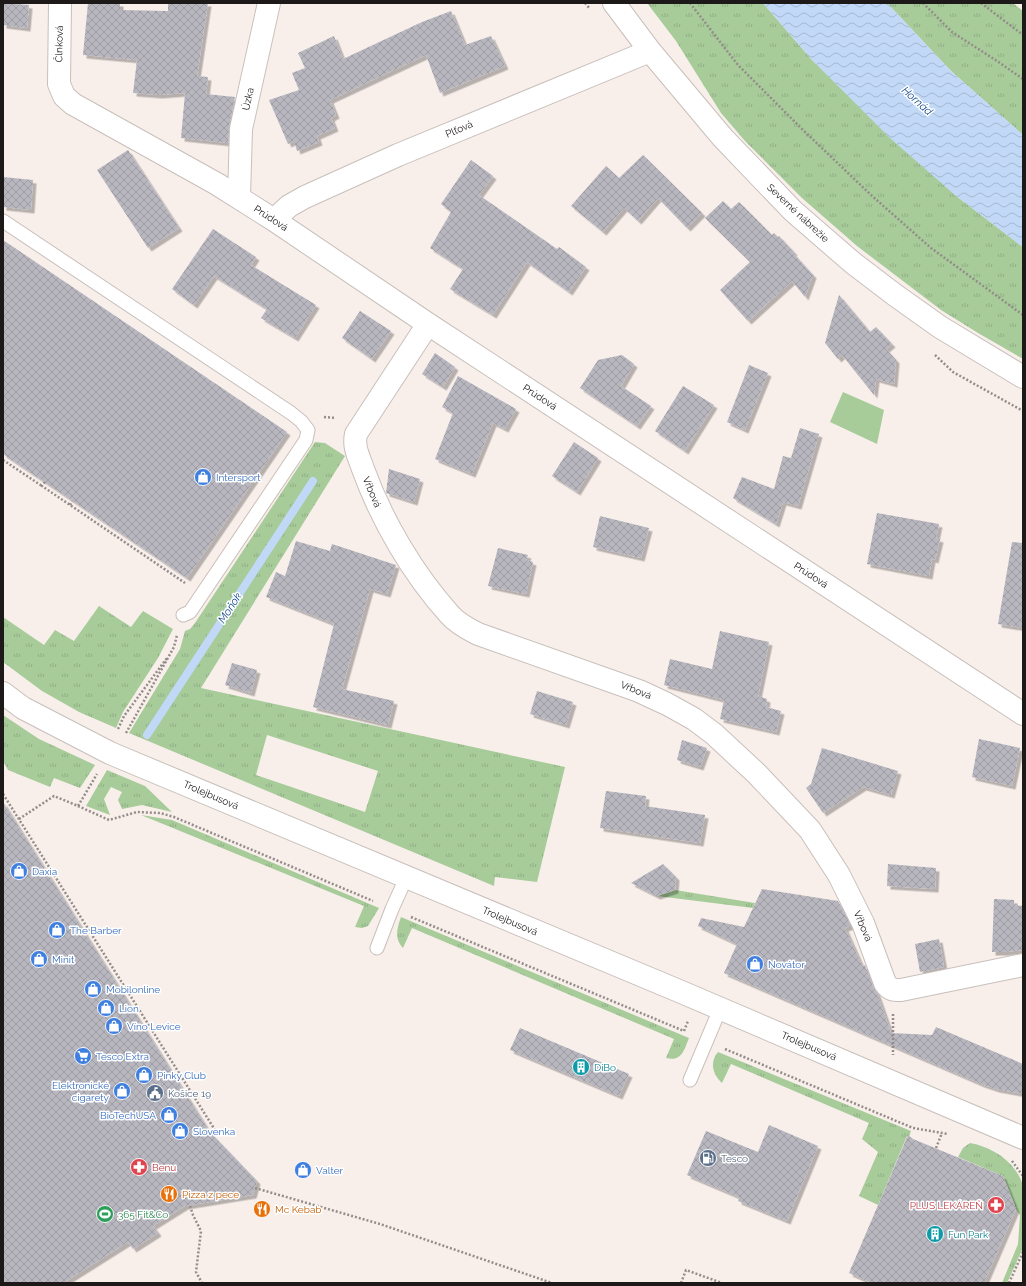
<svg xmlns="http://www.w3.org/2000/svg" width="1026" height="1286" font-family="Raleway,sans-serif">
<defs>
<pattern id="grass-tufts" width="24" height="20" patternUnits="userSpaceOnUse"><rect width="24" height="20" fill="#a7cc9a"/><path d="M3 7l-1-3M5 7V3M7 7l1-3M15 17l-1-3M17 17v-4M19 17l1-3" fill="none" stroke="#8faf84"/></pattern>
<pattern id="water-waves" width="16" height="10" patternUnits="userSpaceOnUse"><rect width="16" height="10" fill="#c1d8f6"/><path d="M0 5q4-4 8 0t8 0" fill="none" stroke="#a5b9d2"/></pattern>
<pattern id="building-cross-hatch" width="8" height="8" patternUnits="userSpaceOnUse"><rect width="8" height="8" fill="#b8b7c0"/><path d="M0 0l8 8M0 8l8-8" fill="none" stroke="#9e9da4"/></pattern>
<filter id="shadow"><feDropShadow dx="3.5" dy="3.5" stdDeviation="0" flood-color="#0004"/></filter>
</defs>
<rect width="100%" height="100%" fill="#f8efeb"/>
<path fill="url(#grass-tufts)" fill-rule="evenodd" d="M647 3H763L812 60 955 195 1023 247V359L978 333 941 310 857 246 802 198 745 141 721 113 676 41Z
M887 3H1013L1023 11V135L951 71Z
M315 442 325 443 345 456 201 688 565 767 537 882 495 877 494 886 129 733 180 649 185 631 190 629 195 623ZM267 735 378 771 365 812 256 775Z
M99 606 131 627 143 611 173 629 158 658 123 712 116 728 79 712 42 691 3 662V617L44 645 55 630 74 641Z
M3 715 39 739 95 765 80 788 54 778 50 787 8 770 3 761Z
M107 770 145 786 172 812 142 805 122 809 118 800 122 792 111 787 104 799 110 815 86 806Z
M141 815 172 820 379 908 368 926 362 928 355 927 364 906Z
M675 890 755 903 753 908 657 896Z
M401 917 689 1038C684 1050 682 1062 666 1058L674 1039 412 928 403 948C394 939 397 928 401 917Z
M718 1052 911 1131 909 1137 907 1136 878 1205 859 1196 878 1152 862 1139 869 1123 731 1064 722 1083C713 1074 709 1063 718 1052Z
M970 1143C993 1147 1017 1163 1023 1186V1248L1007 1283H1002L1018 1244 1020 1215 1016 1209 1003 1176 958 1157 963 1148Z"/>
<path fill="#a7cc9a" d="M843 392 884 410 877 444 830 422Z"/>
<path fill="url(#water-waves)" d="M763 3H887L951 71 1023 135V247L955 195 891 139 812 60Z"/>
<g fill="none" stroke-linecap="round" stroke-linejoin="round">
<path stroke="#c1d8f6" stroke-width="8" d="M147 735 313 481"/>
</g>
<path fill="url(#building-cross-hatch)" filter="url(#shadow)" d="M3 3 29 5 27 28 3 25Z
M88 3H120V10L168 11V3H208L197 76 208 77 206 94 235 97 229 126 228 143 181 138 185 93 159 95 133 93 137 60 83 55Z
M451 11 465 45 491 36 505 66 440 93 426 55 330 100 336 115 331 118 335 128 317 136 319 142 297 151 294 141 288 144 269 100 299 90 292 73 305 68 298 53 334 36 343 59 422 22Z
M128 150 179 228 148 248 97 170Z
M643 155 702 213 687 228 658 198 638 221 624 208 603 232 571 206 606 166 619 178Z
M471 160 493 176 479 195 557 249 559 247 586 267 569 292 527 262 493 315 450 289 463 269 430 248 451 212 441 204Z
M3 177 33 180 31 210 3 207Z
M723 201 731 209 739 202 772 235 774 233 778 237 779 236 794 252 793 253 813 275 805 297 792 281 748 321 720 290 750 262 705 218Z
M213 229 256 257 251 265 316 305 295 338 261 318 267 309 214 276 194 305 172 289Z
M3 240 287 432 187 578 3 454Z
M839 295 870 332 876 327 892 344 886 349 896 360 894 384 876 379 874 395 842 355 838 359 825 343Z
M360 311 391 331 372 359 342 338Z
M435 353 455 367 443 387 422 374Z
M622 355 634 364 621 386 651 406 637 426 580 388 598 360Z
M749 365 768 373 745 430 727 422Z
M458 376 516 409 505 429 493 423 472 474 435 459 453 413 442 407Z
M683 386 714 405 685 451 655 431Z
M800 428 819 434 798 506 783 502 776 524 733 498 742 477 774 489 783 456 791 458Z
M574 442 598 458 577 492 552 476Z
M389 469 420 479 414 502 386 493Z
M877 513 939 524 936 538 940 539 935 560 932 559 929 576 867 564Z
M600 516 649 528 641 558 593 547Z
M296 541 330 551 332 544 396 565 387 594 370 589 342 689 394 701 388 725 313 707 334 624 266 597 276 572 285 576Z
M1012 542 1023 543V628L998 624Z
M498 548 528 555 526 560 533 562 526 594 488 586Z
M720 631 769 642 758 696 767 699 766 707 781 711 776 732 720 719 724 700 664 685 670 659 712 669Z
M232 663 257 670 251 693 225 685Z
M537 691 573 702 566 725 530 714Z
M979 739 1020 748 1012 786 972 777Z
M682 740 707 748 700 767 677 760Z
M822 748 898 771 891 795 863 787 823 813 806 788 811 784Z
M606 791 646 796 645 806 705 815 700 843 600 828Z
M3 802 209 1131 257 1181 253 1195 185 1206 153 1226 158 1233 133 1249 128 1242 63 1283H3Z
M663 864 676 877 675 890 657 896 631 883Z
M888 864 936 868 935 889 887 886Z
M762 889 838 901 851 926 845 928 862 966 865 965 873 987 877 993 891 1033 932 1035 936 1027 1023 1064V1094L996 1089 981 1084 724 973 737 944 698 926 701 918 744 927Z
M994 899 1014 900V905L1023 906V950L1005 952H992Z
M939 939 944 967 920 972 915 944Z
M520 1028 629 1074 619 1096 510 1050Z
M769 1125 818 1146 787 1221 738 1201 739 1197 687 1175 706 1131 758 1152Z
M908 1135 913 1139 1003 1176 1016 1209 984 1283H872L849 1273Z"/>
<g fill="none" stroke-linecap="round" stroke-linejoin="round">
<g stroke="#c8bfbb" stroke-width="15">
<path id="service" d="M3 221 291 413 301 421 308 430 306 440 192 609 190 612 183 615
M377 948 392 909 406 878
M690 1080 720 1009"/>
</g>
<g stroke="#c8bfbb" stroke-width="24">
<path id="minor" d="M60 3 59 84 64 96 73 104 217 184 274 220 428 324 1023 714
M614 3 650 51 723 138 793 211 853 263 895 295 940 327 1023 377
M239 197 241 129 269 3
M274 220 289 206 305 197 398 155 650 51
M428 324 356 434C353 447 359 457 363 469 382 521 413 574 450 615 457 623 468 629 478 634L639 691 667 704 694 719 714 734 757 774 810 830 839 875 863 923 885 983C890 990 893 990 901 990L1023 965
M3 693 23 708 110 753 679 991 1023 1138"/>
</g>
<path stroke="#938c89" stroke-width="2.5" stroke-dasharray="2 2" stroke-linecap="butt" d="M585 3 590 9
M690 3 738 65 803 130 871 195 931 248 1023 315
M923 3 952 32 997 61 1023 79
M981 3 1023 35
M935 355 953 372 1023 411
M324 417 336 418
M3 460 42 486
M45 482 42 486 185 583
M70 505 72 501
M118 729 124 716 167 658
M126 733 174 647 177 635
M3 794 215 1130 213 1134
M78 806 109 820 137 812 160 813 174 817 373 901
M19 819 54 796 78 806 97 774
M411 917 684 1031
M893 1014V1055
M684 1031 688 1021
M725 1049 913 1128 948 1134
M936 1148 942 1133
M1012 1161 1023 1176
M255 1188 380 1224 552 1283
M190 1206 193 1215 201 1231 196 1272 202 1283
M681 1283 686 1270 722 1283
M1009 1283 1023 1252"/>
<use href="#service" stroke="#fff" stroke-width="13"/>
<use href="#minor" stroke="#fff" stroke-width="22"/>
</g>
<defs>
<g id="shop-disc" transform="scale(0.9)"><circle r="9.5" fill="#3f7fe0" stroke="#fff"/><path d="M-5-2.5h2.3a2.7 3.5 0 0 1 5.4 0H5L5.5 6h-11ZM-1.5-2.5h3a1.5 2.3 0 0 0-3 0Z" fill="#fff"/></g>
<g id="supermarket-disc" transform="scale(0.9)"><circle r="9.5" fill="#3f7fe0" stroke="#fff"/><path d="M-6-5.5h2.5l.6 2H6L4.5 2H-2.5L-4.4-4H-6ZM-1.5 3.2a1.3 1.3 0 1 0 .1 0ZM3 3.2a1.3 1.3 0 1 0 .1 0Z" fill="#fff"/></g>
<g id="building-disc" transform="scale(0.9)"><circle r="9.5" fill="#0f9aa8" stroke="#fff"/><path d="M-4-6H4V6H1V3H-1V6H-4ZM-2.5-4.3h1.7v1.8h-1.7ZM.8-4.3h1.7v1.8H.8ZM-2.5-1h1.7V.8h-1.7ZM.8-1h1.7V.8H.8Z" fill="#fff"/></g>
<g id="civic-disc" transform="scale(0.9)"><circle r="9.5" fill="#5c6f8a" stroke="#fff"/><path d="M-.6-6.5H3V-4.5H.6V-3L4-1V1h2V6H-6V1h2V-1L-.6-3ZM-1.2 2.5V6h2.4V2.5Z" fill="#fff"/></g>
<g id="fuel-disc" transform="scale(0.9)"><circle r="9.5" fill="#5c6f8a" stroke="#fff"/><path d="M-5.5-6h7V0h2V4h1.3V-2.5L3-4.5l.8-.8L6-3V5H2.5V1h-1V6h-7ZM-4.2-4.7v3.2H.2V-4.7Z" fill="#fff"/></g>
<g id="pharmacy-disc" transform="scale(0.9)"><circle r="9.5" fill="#e0444e" stroke="#fff"/><path d="M-2-6h4v4h4v4h-4v4h-4v-4h-4v-4h4Z" fill="#fff"/></g>
<g id="restaurant-disc" transform="scale(0.9)"><circle r="9.5" fill="#e8710a" stroke="#fff"/><path d="M-5-6h1v4h1v-4h1v4h1v-4h1v5L-1.5 .5V6h-2V.5L-5-1ZM5-6V6H3V1.5H1.5Q1.5-4 5-6Z" fill="#fff"/></g>
<g id="stadium-disc" transform="scale(0.9)"><circle r="9.5" fill="#2e9e5b" stroke="#fff"/><path d="M0-5a6.5 5 0 1 0 0 10a6.5 5 0 1 0 0-10ZM-3.5-1.8h7v3.6h-7Z" fill="#fff"/></g>
</defs>
<g fill-rule="evenodd">
<use href="#shop-disc" x="203" y="477"/>
<use href="#shop-disc" x="19" y="871"/>
<use href="#shop-disc" x="57" y="930"/>
<use href="#shop-disc" x="39" y="959"/>
<use href="#shop-disc" x="755" y="964"/>
<use href="#shop-disc" x="93" y="989"/>
<use href="#shop-disc" x="106" y="1008"/>
<use href="#shop-disc" x="114" y="1026"/>
<use href="#supermarket-disc" x="83" y="1056"/>
<use href="#building-disc" x="581" y="1067"/>
<use href="#shop-disc" x="144" y="1075"/>
<use href="#shop-disc" x="122" y="1091"/>
<use href="#civic-disc" x="155" y="1093"/>
<use href="#shop-disc" x="169" y="1115"/>
<use href="#shop-disc" x="180" y="1131"/>
<use href="#fuel-disc" x="708" y="1158"/>
<use href="#pharmacy-disc" x="139" y="1167"/>
<use href="#shop-disc" x="303" y="1170"/>
<use href="#restaurant-disc" x="169" y="1194"/>
<use href="#pharmacy-disc" x="996" y="1205"/>
<use href="#restaurant-disc" x="262" y="1209"/>
<use href="#stadium-disc" x="105" y="1214"/>
<use href="#building-disc" x="935" y="1234"/>
</g>
<g text-anchor="middle" dominant-baseline="central" stroke-width="3" stroke-linejoin="round" paint-order="stroke">
<g font-size="10" fill="#1d1918" stroke="#fff">
<text transform="translate(59 44) rotate(-89)">Člnková</text>
<text transform="translate(248 99) rotate(-78)">Úzka</text>
<text transform="translate(459 129) rotate(-23)">Plťová</text>
<text transform="translate(798 213) rotate(43)">Severné nábrežie</text>
<text transform="translate(271 218) rotate(33)">Prúdová</text>
<text transform="translate(540 397) rotate(33)">Prúdová</text>
<text transform="translate(372 492) rotate(67)">Vŕbová</text>
<text transform="translate(811 575) rotate(33)">Prúdová</text>
<text transform="translate(636 690) rotate(22)">Vŕbová</text>
<text transform="translate(211 795) rotate(23)">Trolejbusová</text>
<text transform="translate(510 921) rotate(23)">Trolejbusová</text>
<text transform="translate(863 926) rotate(67)">Vŕbová</text>
<text transform="translate(809 1046) rotate(23)">Trolejbusová</text>
</g>
<g font-size="10" fill="#366cbe" stroke="#fff" text-anchor="start">
<text x="216" y="477">Intersport</text>
<text x="32" y="871">Daxia</text>
<text x="70" y="930">The Barber</text>
<text x="52" y="959">Minit</text>
<text x="768" y="964">Novátor</text>
<text x="106" y="989">Mobilonline</text>
<text x="119" y="1008">Lion</text>
<text x="127" y="1026">Víno Levice</text>
<text x="96" y="1056">Tesco Extra</text>
<text x="157" y="1075">Pinky Club</text>
<text x="109" y="1085" text-anchor="end">Elektronické<tspan x="109" dy="12">cigarety</tspan></text>
<text x="156" y="1115" text-anchor="end">BioTechUSA</text>
<text x="193" y="1131">Slovenka</text>
<text x="316" y="1170">Valter</text>
</g>
<g font-size="10" fill="#0d838f" stroke="#fff" text-anchor="start">
<text x="594" y="1067">DiBo</text>
<text x="948" y="1234">Fun Park</text>
</g>
<g font-size="10" fill="#4e5e75" stroke="#fff" text-anchor="start">
<text x="168" y="1093">Košice 19</text>
<text x="721" y="1158">Tesco</text>
</g>
<g font-size="10" fill="#be3a42" stroke="#fff" text-anchor="start">
<text x="152" y="1167">Benu</text>
<text x="983" y="1205" text-anchor="end">PLUS LEKÁREŇ</text>
</g>
<g font-size="10" fill="#c56008" stroke="#fff" text-anchor="start">
<text x="182" y="1194">Pizza z pece</text>
<text x="275" y="1209">Mc Kebab</text>
</g>
<g font-size="10" fill="#27864d" stroke="#fff" text-anchor="start">
<text x="118" y="1214">365 Fit&amp;Co</text>
</g>
<g font-size="11" font-style="italic" fill="#12498b" stroke="#fff">
<text transform="translate(917 101) rotate(42)">Hornád</text>
<text transform="translate(230 608) rotate(-57)">Moňok</text>
</g>
</g>
<rect width="1026" height="1286" fill="none" stroke="#1d1918" stroke-width="8"/>
</svg>
